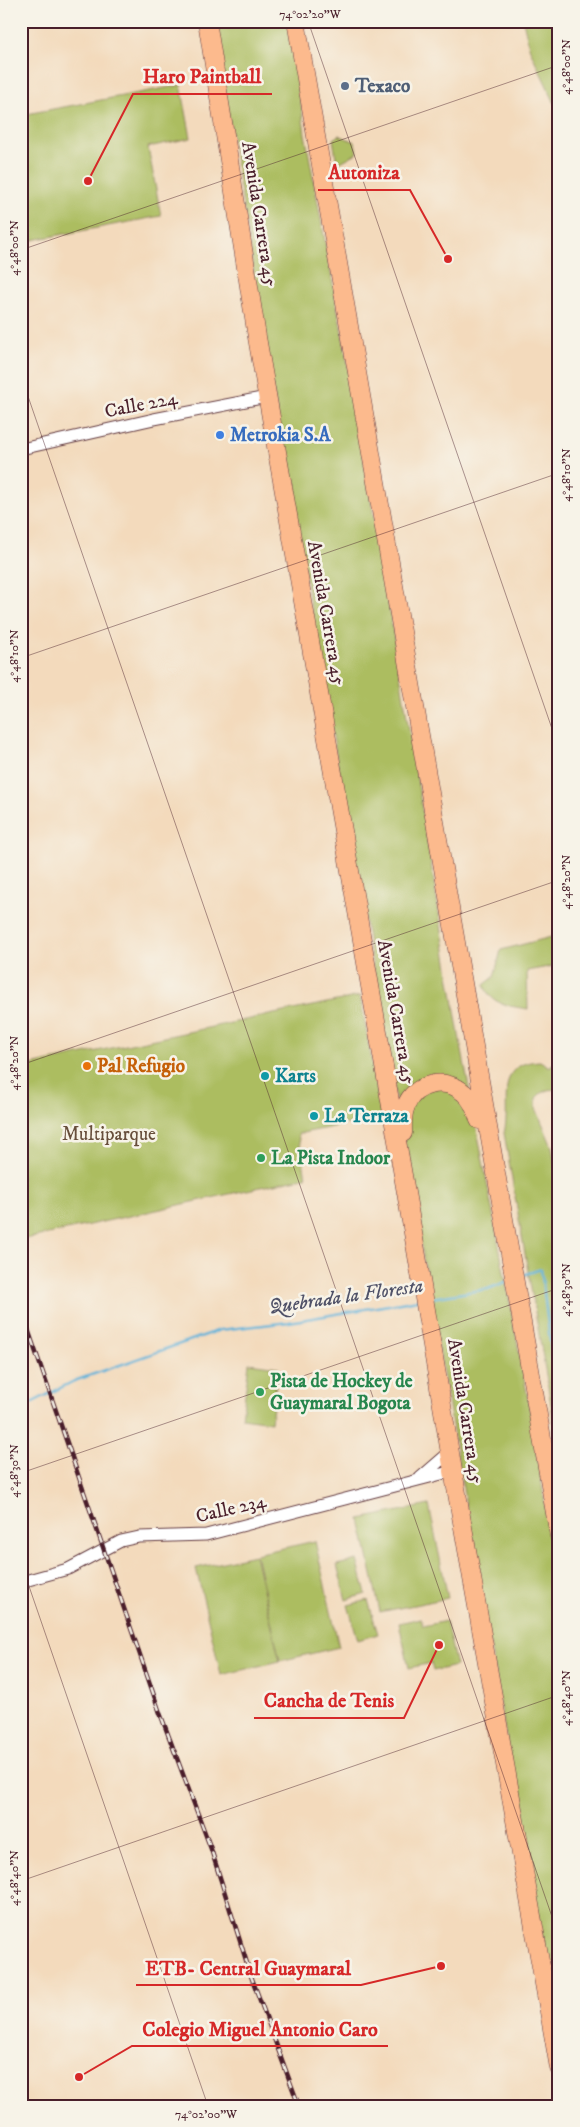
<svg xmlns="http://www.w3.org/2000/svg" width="580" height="2127" font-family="'IM FELL DW Pica',serif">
<rect width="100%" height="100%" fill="#f7f3e8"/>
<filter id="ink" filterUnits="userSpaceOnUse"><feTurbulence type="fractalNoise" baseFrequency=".02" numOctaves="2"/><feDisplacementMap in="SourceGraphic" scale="10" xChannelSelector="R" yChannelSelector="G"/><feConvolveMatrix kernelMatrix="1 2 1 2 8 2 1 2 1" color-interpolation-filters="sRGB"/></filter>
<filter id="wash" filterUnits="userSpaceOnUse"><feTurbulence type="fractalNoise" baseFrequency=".0096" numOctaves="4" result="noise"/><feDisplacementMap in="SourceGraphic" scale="20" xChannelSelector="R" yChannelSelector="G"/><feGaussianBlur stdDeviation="1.12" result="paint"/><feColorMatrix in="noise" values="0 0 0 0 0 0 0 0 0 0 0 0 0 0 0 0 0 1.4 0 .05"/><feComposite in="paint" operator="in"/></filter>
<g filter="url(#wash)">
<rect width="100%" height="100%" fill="#f3dabc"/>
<path fill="#acbd60" stroke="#7b6e46" d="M213 21H290L305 134 346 354 384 577 459 1035 529 1404 559 1592V2017L533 1893 272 384Z
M523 21H559V112L530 50Z
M181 85 191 138 148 147 161 216 22 242 21 115Z
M339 135 355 142 357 153 337 164 333 139Z
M21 370 28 402 21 404Z
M559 935V965L527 971 528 1009C509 1006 491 1005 484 985L494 977 501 950Z
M360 996 382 1117 298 1134 306 1177 21 1240V1067Z
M540 1061 550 1067 552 1064 559 1069V1091C550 1087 542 1091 536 1098V1108L552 1147 559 1191V1440L557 1438 504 1133C512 1103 492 1063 540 1061Z
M249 1363 278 1367 271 1422 242 1418Z
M429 1505 448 1598 380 1612 360 1519Z
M315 1541 339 1647 280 1661 256 1554Z
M255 1555 280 1661 221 1675 196 1568Z
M357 1560 366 1594 346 1600 337 1565Z
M368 1600 378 1634 358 1640 348 1605Z
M421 1618 423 1626 446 1621 456 1666 433 1671 431 1663 409 1668 399 1623Z"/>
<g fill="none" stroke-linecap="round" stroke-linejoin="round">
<path stroke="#5cb1d8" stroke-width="2.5" d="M520 1276 541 1269 559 1412
M431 1298 488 1289 508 1281
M21 1405 31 1403 74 1381 220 1330 289 1322 418 1300"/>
</g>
</g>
<g filter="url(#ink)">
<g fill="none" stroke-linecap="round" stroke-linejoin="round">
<g stroke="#633b41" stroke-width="13">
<path id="minor" d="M21 449 154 419 267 397
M545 1461 559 1457
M420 1478 450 1452
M21 1582 68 1569 121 1541 139 1537 206 1535 453 1471"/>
</g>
<g stroke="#633b41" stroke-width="19">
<path id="highway" d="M207 21 257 337 416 1250 453 1471 559 2068
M296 21 559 1536
M403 1133C403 1124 402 1115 406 1106 414 1083 446 1076 464 1093 472 1099 476 1110 479 1120"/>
</g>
<use href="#minor" stroke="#fff" stroke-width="11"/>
<use href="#highway" stroke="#fcba8d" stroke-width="18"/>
<g stroke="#4a1f2b" stroke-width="4.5">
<path id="rail" d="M21 1309 160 1713 211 1849 251 1976 299 2106"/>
</g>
<use href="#rail" stroke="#f7f3e8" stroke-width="2.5" stroke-dasharray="8" stroke-linecap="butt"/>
</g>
</g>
<path fill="none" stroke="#4a1f2b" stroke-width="1" stroke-opacity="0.45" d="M308 21 559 749M21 250 559 65M21 376 559 1937M21 658 559 473M21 1065 559 880M21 1473 559 1288M21 1563 208 2106M21 1881 559 1695M551 2106 559 2103"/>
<circle fill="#5c6f8a" stroke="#f7f3e8" stroke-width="2" cx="345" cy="86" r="5"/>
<circle fill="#3f7fe0" stroke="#f7f3e8" stroke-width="2" cx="220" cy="435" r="5"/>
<circle fill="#e8710a" stroke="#f7f3e8" stroke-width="2" cx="87" cy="1066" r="5"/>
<g fill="#0f9aa8" stroke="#f7f3e8" stroke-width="2">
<circle cx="265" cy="1076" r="5"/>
<circle cx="314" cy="1116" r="5"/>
</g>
<g fill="#2e9e5b" stroke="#f7f3e8" stroke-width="2">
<circle cx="261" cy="1158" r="5"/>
<circle cx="260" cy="1392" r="5"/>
</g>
<g text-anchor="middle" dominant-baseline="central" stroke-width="5" stroke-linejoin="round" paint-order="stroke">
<g font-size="19" font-weight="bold" fill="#4e5e75" stroke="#f7f3e8" text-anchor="start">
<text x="355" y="86">Texaco</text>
</g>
<g font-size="19" fill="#4a1f2b" stroke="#f7f3e8">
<text transform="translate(259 214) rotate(81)">Avenida Carrera 45</text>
<text transform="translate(141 405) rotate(-11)">Calle 224</text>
<text transform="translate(326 613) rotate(80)">Avenida Carrera 45</text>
<text transform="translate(396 1012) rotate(80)">Avenida Carrera 45</text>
<text transform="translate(465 1411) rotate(81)">Avenida Carrera 45</text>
<text transform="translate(231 1509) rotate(-13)">Calle 234</text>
</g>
<g font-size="19" font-weight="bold" fill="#366cbe" stroke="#f7f3e8" text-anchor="start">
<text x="230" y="435">Metrokia S.A</text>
</g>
<g font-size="19" font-weight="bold" fill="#c56008" stroke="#f7f3e8" text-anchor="start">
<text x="97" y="1066">Pal Refugio</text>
</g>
<g font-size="19" font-weight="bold" fill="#0d838f" stroke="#f7f3e8" text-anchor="start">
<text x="275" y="1076">Karts</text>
<text x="324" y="1116">La Terraza</text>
</g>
<g font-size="19" fill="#674e3b" stroke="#f7f3e8">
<text x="109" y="1134">Multiparque</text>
</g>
<g font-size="19" font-weight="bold" fill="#27864d" stroke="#f7f3e8" text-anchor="start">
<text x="271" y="1158">La Pista Indoor</text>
<text x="270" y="1381">Pista de Hockey de<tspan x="270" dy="22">Guaymaral Bogota</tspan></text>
</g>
<g font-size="20" font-style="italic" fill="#505268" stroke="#f7f3e8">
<text transform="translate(346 1297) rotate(-8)">Quebrada la Floresta</text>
</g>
</g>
<path fill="none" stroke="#d62828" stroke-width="2" d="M88 181L133 94H272M448 259L410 190H318M439 1645L404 1718H254M441 1966L361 1985H136M79 2077L132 2046H388"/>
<g fill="#d62828" stroke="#f7f3e8" stroke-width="2">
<circle cx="88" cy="181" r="5"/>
<circle cx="448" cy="259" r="5"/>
<circle cx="439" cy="1645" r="5"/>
<circle cx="441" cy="1966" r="5"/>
<circle cx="79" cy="2077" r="5"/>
</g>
<g font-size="20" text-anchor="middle" font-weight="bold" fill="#d62828" stroke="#f7f3e8" stroke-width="5" stroke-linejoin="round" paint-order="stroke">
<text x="202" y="83">Haro Paintball</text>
<text x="364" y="179">Autoniza</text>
<text x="329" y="1707">Cancha de Tenis</text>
<text x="248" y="1975">ETB- Central Guaymaral</text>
<text x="260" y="2036">Colegio Miguel Antonio Caro</text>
</g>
<rect width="580" height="2127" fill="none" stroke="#f7f3e8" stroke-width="55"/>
<rect x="28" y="28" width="524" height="2072" fill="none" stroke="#4a1f2b" stroke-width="2"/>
<g font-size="12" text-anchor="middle" fill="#4a1f2b">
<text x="310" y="18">74°02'20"W</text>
<text transform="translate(566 67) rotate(-90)" y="4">4°48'00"N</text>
<text transform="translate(14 248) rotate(-90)" y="4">4°48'00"N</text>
<text transform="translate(566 475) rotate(-90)" y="4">4°48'10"N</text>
<text transform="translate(14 656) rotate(-90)" y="4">4°48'10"N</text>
<text transform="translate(566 882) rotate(-90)" y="4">4°48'20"N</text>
<text transform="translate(14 1063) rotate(-90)" y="4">4°48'20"N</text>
<text transform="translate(566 1290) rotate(-90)" y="4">4°48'30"N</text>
<text transform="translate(14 1471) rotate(-90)" y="4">4°48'30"N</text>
<text transform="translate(566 1698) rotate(-90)" y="4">4°48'40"N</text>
<text transform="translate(14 1878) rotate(-90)" y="4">4°48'40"N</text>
<text x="206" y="2118">74°02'00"W</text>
</g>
</svg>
